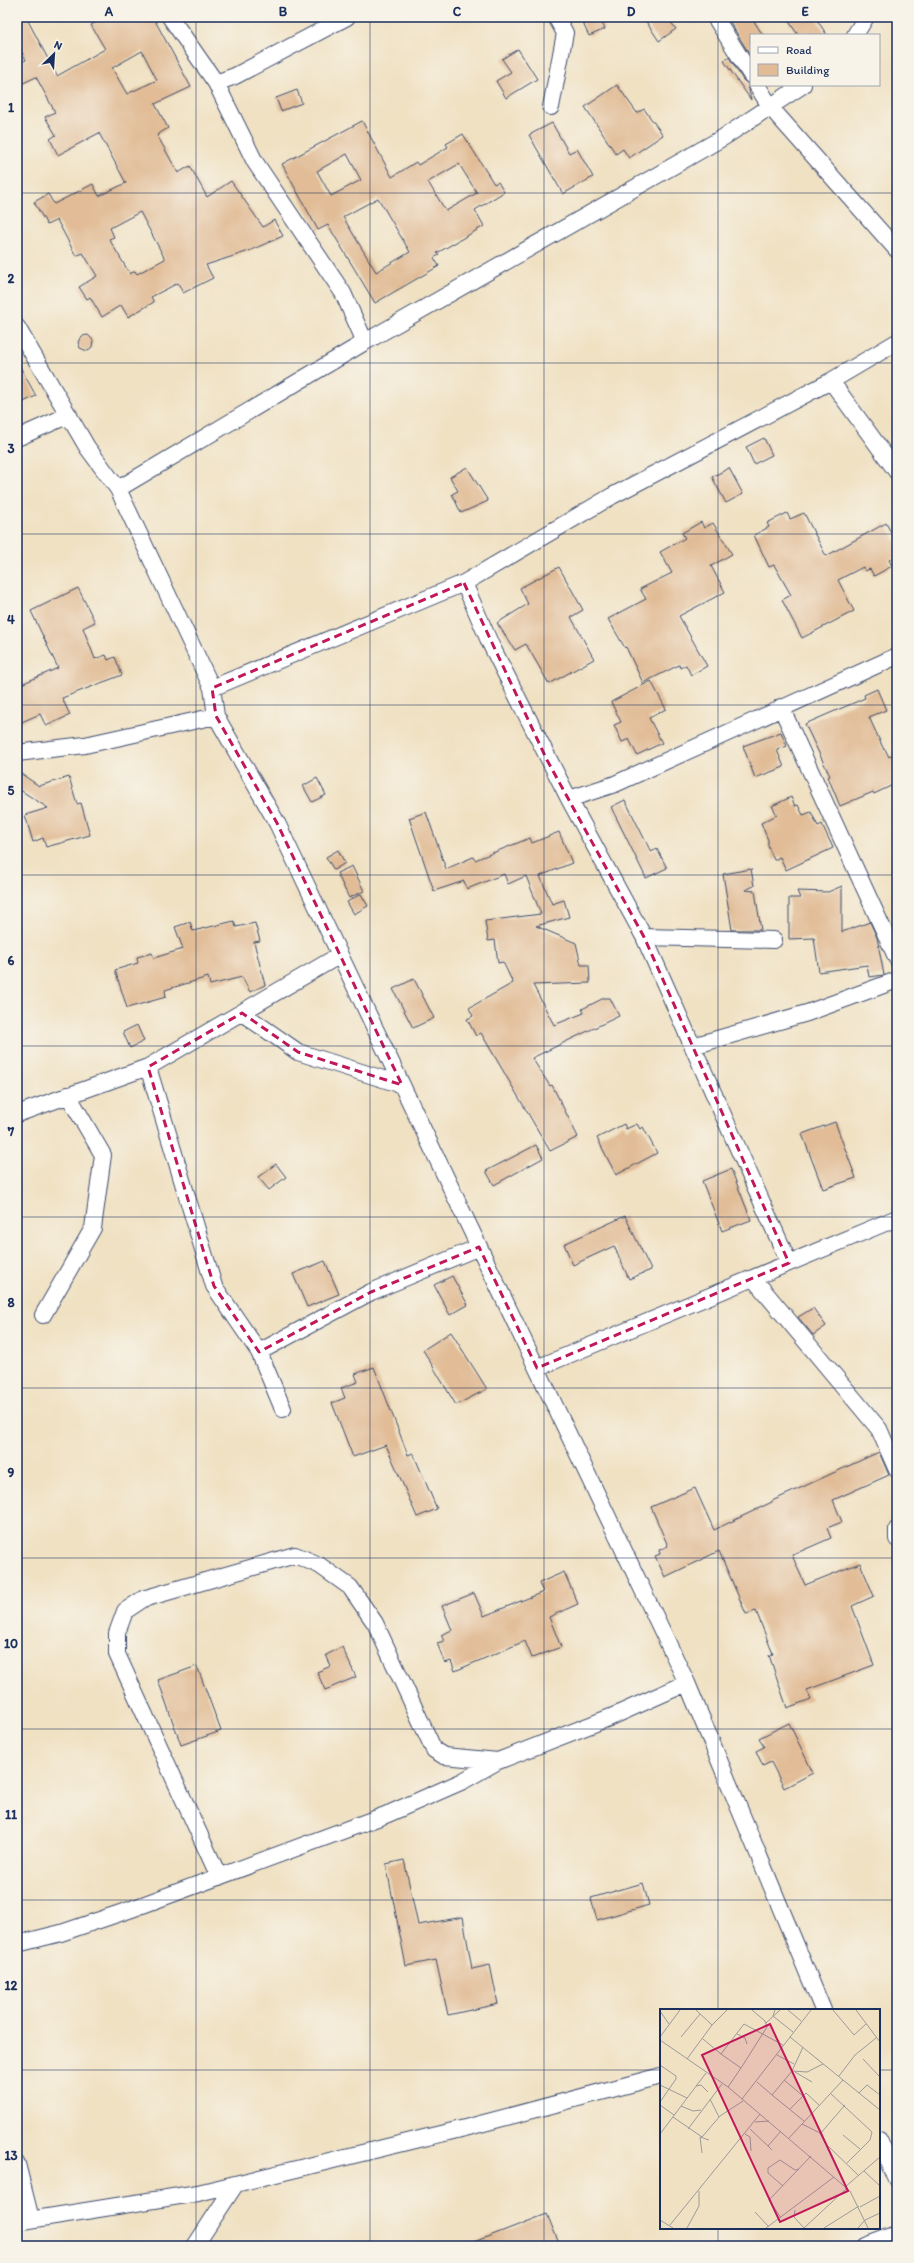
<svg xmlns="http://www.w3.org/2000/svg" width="914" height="2263" font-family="Itim,sans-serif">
<rect width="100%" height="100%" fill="#f7f3e8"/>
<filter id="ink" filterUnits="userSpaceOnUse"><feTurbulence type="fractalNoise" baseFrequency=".025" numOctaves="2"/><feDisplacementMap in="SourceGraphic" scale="8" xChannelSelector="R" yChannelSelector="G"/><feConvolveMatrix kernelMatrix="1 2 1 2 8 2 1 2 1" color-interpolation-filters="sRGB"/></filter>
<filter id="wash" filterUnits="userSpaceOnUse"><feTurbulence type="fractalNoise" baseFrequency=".012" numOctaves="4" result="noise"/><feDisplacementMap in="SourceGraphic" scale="16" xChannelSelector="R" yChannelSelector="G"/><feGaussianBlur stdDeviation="0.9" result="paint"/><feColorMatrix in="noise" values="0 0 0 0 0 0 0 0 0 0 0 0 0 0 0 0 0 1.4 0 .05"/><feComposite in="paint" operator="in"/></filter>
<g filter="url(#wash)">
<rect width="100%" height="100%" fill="#f0e1c3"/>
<g id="blocks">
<path fill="#e1bc96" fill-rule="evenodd" d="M17 17H26L57 76 105 49 91 25 106 17H153L191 87 155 104 168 128 157 135 178 173 190 166 207 197 231 181 263 227 274 220 283 236 249 251 206 265 213 278 183 293 178 283 151 297 154 302 128 317 121 305 102 317 90 297 87 299 79 287 97 276 83 253 76 256 57 220 47 225 34 202 48 194 54 204 93 184 99 196 126 183 99 133 58 155 50 139 56 135 45 117 55 112 36 77 17 86V65L26 60 17 43ZM142 51 157 80 127 94 112 68ZM140 212 165 259 137 274 135 271 130 274 109 239 114 237 110 228Z
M580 17H599L605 29 589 36Z
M643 17H667L676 29 659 41Z
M727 17H751L763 35H751V57Z
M786 17H815L827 35H798Z
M518 49 537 79 506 98 496 81 511 72 502 59Z
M729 57 743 80 748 84 751 100 724 61Z
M617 85 637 113 644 109 663 135 629 158 623 149 616 154 585 107Z
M297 90 302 103 281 111 276 98Z
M362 121 392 177 416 162 418 165 448 147 446 144 463 134 494 184 498 182 504 192 475 210 484 226 437 253 439 255 434 258 439 266 375 303 328 225 318 230 282 164ZM347 154 361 180 331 196 317 171ZM459 164 477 193 446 211 428 182ZM378 198 410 252 376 272 343 217Z
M552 123 569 153 577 149 593 177 563 194 529 135Z
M88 335 93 340 92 347 87 351 80 348 78 342 82 336Z
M17 361 36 396 17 405Z
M764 438 772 455 754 464 746 447Z
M467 467 488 501 461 513 452 494 458 491 450 477Z
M729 468 743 494 726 503 712 477Z
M787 513 790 519 804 513 826 556 886 523 897 544V556L889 560 892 566 874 576 870 569 865 571 863 567 838 580 854 611 802 638 782 600 791 595 774 565 769 567 754 535 769 527 767 523Z
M701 522 704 528 713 523 732 554 711 566 725 592 679 616 707 666 691 675 686 665 680 668 679 665 643 683 626 647 625 648 608 619 646 599 640 589 672 573 660 552 685 538 682 533Z
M559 567 583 610 571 617 594 659 549 684 526 644 515 650 497 623 528 604 520 588Z
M78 588 95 622 83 628 95 659 106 655 108 660 115 657 122 675 62 698 70 715 46 726 40 714 17 724V686L58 668 31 611Z
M651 681 666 709 649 718 662 743 637 755 629 739 622 742 614 725 621 722 611 702Z
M877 689 886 710 869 717 884 750 885 749 889 757 897 753V783L874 794 873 792 840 806 828 777 830 776 805 724 865 698 864 695Z
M781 732 787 746 777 750 784 767 755 778 743 746Z
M17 771 39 786 69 777 77 804 81 803 90 835 46 847 43 838 33 842 25 815 48 808 17 788Z
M317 778 326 795 312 802 303 786Z
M791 797 795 806 798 805 803 815 811 812 818 826 822 824 833 848 786 870 780 857 774 860 768 846V840L761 823 777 815 772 806Z
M625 800 651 852 657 849 667 868 646 878 611 807Z
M426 812 446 869 473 857 475 860 530 838 532 843 559 832 572 863 540 876 552 904 564 900 569 917 536 926 576 943 581 965H589L590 983 533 985 554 1025 584 1013 582 1009 604 998H610L619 1016 532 1058 550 1086 552 1085 578 1137 550 1151 481 1033 476 1036 467 1019 473 1016 469 1008 513 983 503 962 498 963 495 940 488 941 485 921 541 914 526 876 508 884 504 874 467 889 464 881 434 891 409 818Z
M338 850 345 863 334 870 326 857Z
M352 866 364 891 349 898 337 873Z
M751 869 754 886 745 890 755 891 761 930H732L723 874Z
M842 886V932L870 922 877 938 884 975 869 977 867 965 819 972 814 938 789 939V898H800L797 891 828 892Z
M361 894 368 906 354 914 347 902Z
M234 921 236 927 255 923 260 941 254 942 265 985 250 992 242 977 210 985 208 977 165 990 166 997 127 1008 115 970 138 963 137 957 152 953 154 958 183 949 175 927 190 922 193 931Z
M414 979 434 1018 413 1028 393 989Z
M137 1025 144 1041 130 1048 123 1032Z
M835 1122 856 1178 823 1189 802 1134Z
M624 1124 626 1129 637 1124 640 1129 643 1127 657 1153 616 1175 597 1138Z
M536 1145 543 1158 494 1185 486 1171Z
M276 1164 286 1177 269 1190 258 1177Z
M731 1169 751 1220 722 1231 702 1181Z
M625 1216 651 1270 629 1279 614 1246 573 1265 564 1244Z
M325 1261 339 1294 307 1307 293 1274Z
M452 1276 468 1305 450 1315 434 1285Z
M813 1308 826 1326 813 1335 798 1317Z
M451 1332 487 1389 456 1405 423 1350Z
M374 1367 408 1455 413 1453 437 1509 417 1517 386 1445 353 1457 332 1403 345 1398 341 1388 358 1382 355 1374Z
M879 1452 889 1475 833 1500 842 1522 827 1528 831 1538 792 1555 805 1585 860 1563 874 1596 852 1606 874 1665 807 1690 811 1699 787 1708 769 1655 773 1654 756 1611 746 1614 719 1551 665 1577 655 1556 660 1554 659 1550 668 1546 651 1507 695 1488 714 1530 772 1502V1501Z
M564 1572 578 1604 549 1617 561 1647 532 1658 525 1641 455 1671 451 1661 445 1663 437 1643 444 1641 441 1635 452 1630 442 1606 474 1593 484 1616 543 1592 539 1583Z
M342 1647 356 1677 325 1690 317 1672 331 1666 326 1655Z
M197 1666 221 1731 181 1745 158 1680Z
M789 1723 813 1773 784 1788 771 1762 763 1766 756 1751 764 1747 759 1738Z
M404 1860 418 1925 463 1917 472 1969 490 1965 498 2004 448 2015 436 1960 406 1966 386 1864Z
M643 1883 649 1905 597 1920 591 1898Z
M547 2214 560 2246H466V2245Z"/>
</g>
</g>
<g filter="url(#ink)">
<use href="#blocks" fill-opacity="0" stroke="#3b4a6d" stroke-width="1"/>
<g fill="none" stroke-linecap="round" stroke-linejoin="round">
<g stroke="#3b4a6d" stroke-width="18">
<path id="street" d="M170 17 216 83
M715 17 751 75
M855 35 866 17
M757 85 771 108 897 250
M551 107 565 33 556 17
M17 327 87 447 118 489 212 688 216 716 277 823 687 1683 823 2010
M365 342 724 137 803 85
M831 381 897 472
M17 438 69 415
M118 489 365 342 343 293 255 162 216 83 235 76 347 17
M464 583 490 643 569 799 615 784 897 656
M212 688 464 583 612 496 831 381 897 342
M781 707 897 959
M17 753 85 745 216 716
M569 799 644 937 789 1263
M644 937 774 940
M242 1013 298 1052 402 1085
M693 1046 807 1013 897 980
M148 1067 214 1286 259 1352
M17 1114 148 1067 340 955
M753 1278 879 1429 897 1470
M43 1315 93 1228 103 1155 68 1095
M537 1368 897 1218
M283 1409 259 1352 371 1292 479 1247
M897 1529V1539
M219 1877 117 1654V1633L125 1611 143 1599 295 1555 319 1565 350 1587 375 1623 434 1750 444 1756 498 1761
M17 1944 61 1933 129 1910 388 1814 463 1781 498 1761 611 1717 687 1683
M879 2139 897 2180
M17 2164 31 2219
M17 2222 198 2193 465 2128 661 2076
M195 2246 235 2185
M865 2246 897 2234"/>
</g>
<use href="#street" stroke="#fff" stroke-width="16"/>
</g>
</g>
<path fill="none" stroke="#c2185b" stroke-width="3" stroke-dasharray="8 5" stroke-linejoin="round" d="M464 583 547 760 644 937 789 1263 537 1368 479 1247 371 1292 259 1352 214 1286 148 1067 242 1013 298 1052 402 1085 277 823 216 716 212 688Z"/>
<path fill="none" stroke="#1b2f5e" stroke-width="1" stroke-opacity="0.55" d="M196 17V2246M370 17V2246M544 17V2246M718 17V2010M17 193H897M17 363H897M17 534H897M17 705H897M17 875H897M17 1046H897M17 1217H897M17 1388H897M17 1558H897M17 1729H897M17 1900H897M17 2070H661M879 2070H897M718 2228V2246"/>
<g transform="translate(660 2009)">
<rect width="220" height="220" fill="#f0e1c3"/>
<path fill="none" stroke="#9b9a9b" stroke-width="1" d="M36 1 52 16M115 1 113 7 133 23M128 1 141 12M173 1 194 26 206 15M196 1 220 33M0 2 9 15M106 14 120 1M77 25 85 29 87 35M0 28 20 1M21 28 40 5M130 28 220 101M43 30 61 45M0 31 68 78 190 182 208 219M117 46 134 55M27 50 52 16 67 1M203 50 220 68M0 56 16 67V70L0 93M81 59 107 18 105 12 92 1M132 62 147 63 163 55M135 63 152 73M179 67 195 46 216 29M124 71 143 87M97 73 112 86 132 62 143 38M0 76 27 89M36 77 41 76 48 83M68 78 81 59 61 45 84 15 123 36M170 84 212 123 210 131 187 154M199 84 207 76 220 86M112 86 144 112M50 90 59 108M82 90 151 1M0 96 14 106M21 97 33 102 41 101M130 100 146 84 159 96M13 108 42 128 60 107 83 92M95 113 109 112M142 115 160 124 165 134 198 166M28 120 62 75M90 120 108 137M0 125 46 64M85 125 90 128 91 142M160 125 185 96M183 126 200 140M129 129 183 71M112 141 108 137 121 122M42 144 40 128 49 131M204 162 220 177M123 177 108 164V159L120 151 135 161 139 160M185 178 220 148M200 198 220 187M135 201 134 208 144 219M95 203 109 218M121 209 109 191 151 147M0 211 13 219M10 216 100 105M27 219 39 197V182M106 219 174 168M144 219 187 179M164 219 199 197M198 219 205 211 220 204"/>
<path fill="#c2185b" fill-opacity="0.15" stroke="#c2185b" stroke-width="2" d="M110 15 188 182 120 213 42 46Z"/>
<rect width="220" height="220" fill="none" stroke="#1b2f5e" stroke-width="2"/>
</g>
<rect width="914" height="2263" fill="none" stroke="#f7f3e8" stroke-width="44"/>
<rect x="750" y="34" width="130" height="52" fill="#f7f3e8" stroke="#9fa5b1"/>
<rect x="758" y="47" width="20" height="6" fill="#ffffff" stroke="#9fa5b1"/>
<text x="786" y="54" font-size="12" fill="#1b2f5e">Road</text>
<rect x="758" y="64" width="20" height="12" fill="#e1bc96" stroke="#9fa5b1"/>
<text x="786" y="74" font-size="12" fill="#1b2f5e">Building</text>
<g transform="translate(54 54) rotate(25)" stroke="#f7f3e8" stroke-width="3" paint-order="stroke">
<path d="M0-3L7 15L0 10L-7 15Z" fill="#1b2f5e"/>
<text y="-6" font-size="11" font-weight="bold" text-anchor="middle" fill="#1b2f5e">N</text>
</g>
<rect x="22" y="22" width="870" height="2219" fill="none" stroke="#1b2f5e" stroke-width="1.5"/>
<g font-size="13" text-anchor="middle" font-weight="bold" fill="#1b2f5e">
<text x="109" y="16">A</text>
<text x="283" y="16">B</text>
<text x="457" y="16">C</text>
<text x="631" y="16">D</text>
<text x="805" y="16">E</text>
<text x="11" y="112">1</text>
<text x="11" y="283">2</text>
<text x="11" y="453">3</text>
<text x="11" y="624">4</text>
<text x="11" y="795">5</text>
<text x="11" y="965">6</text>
<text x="11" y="1136">7</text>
<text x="11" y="1307">8</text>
<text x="11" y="1477">9</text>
<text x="11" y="1648">10</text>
<text x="11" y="1819">11</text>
<text x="11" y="1990">12</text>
<text x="11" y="2160">13</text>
</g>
</svg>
